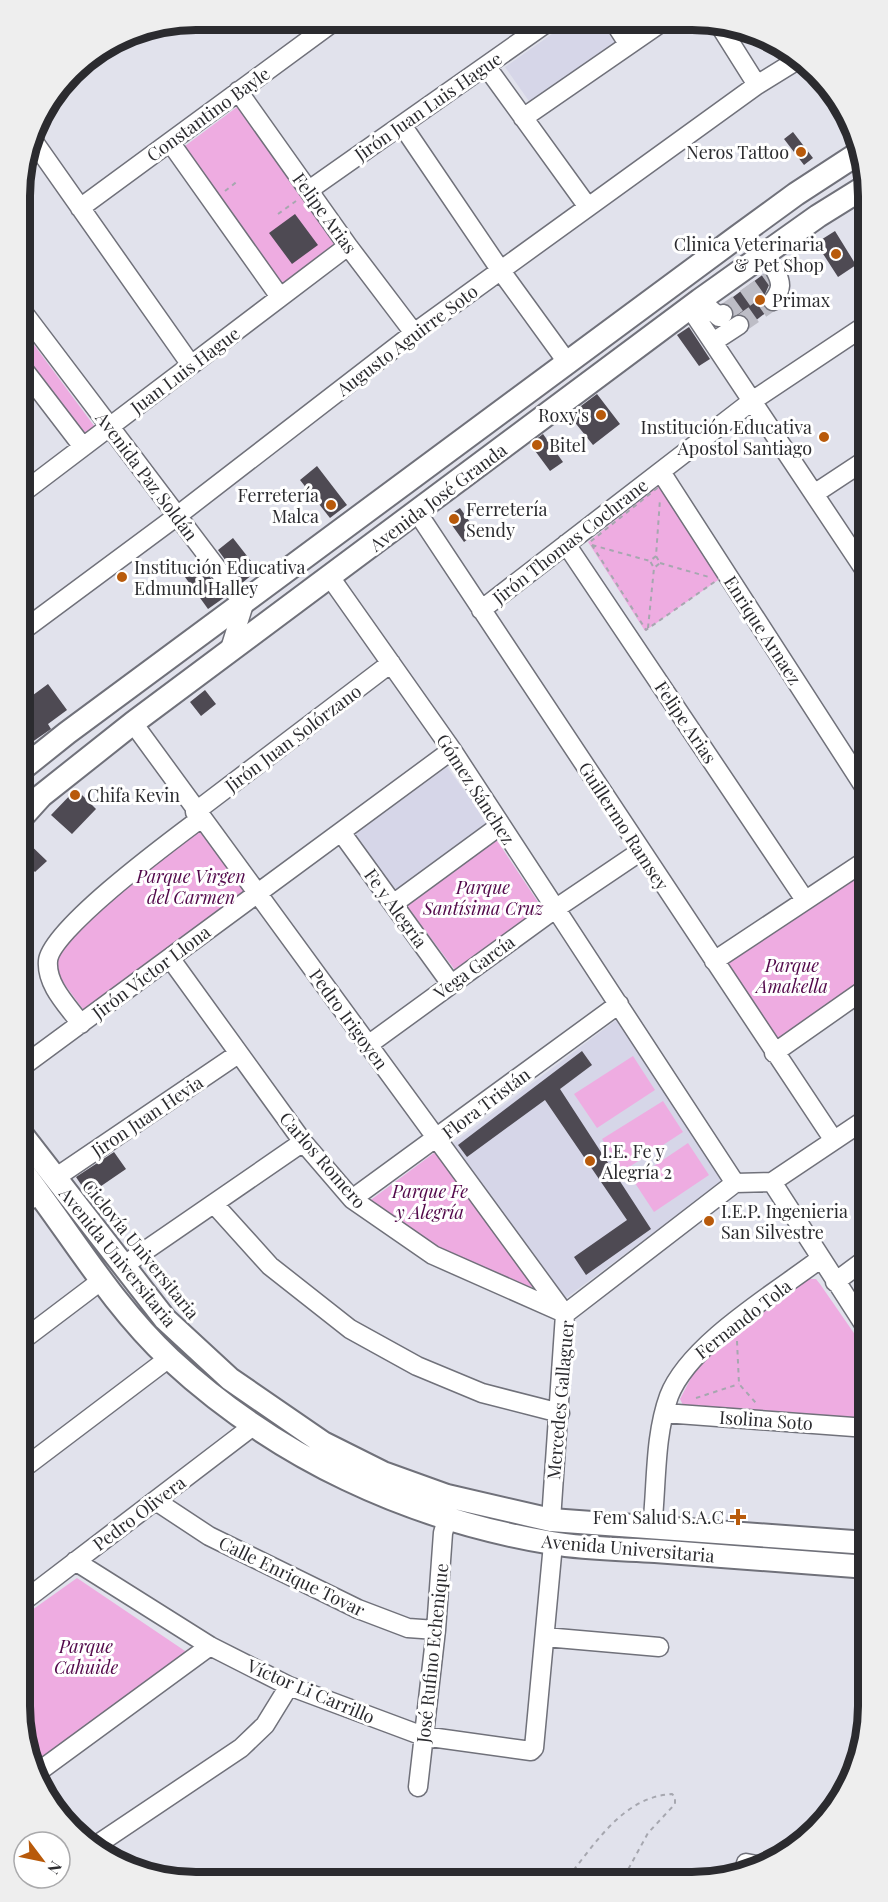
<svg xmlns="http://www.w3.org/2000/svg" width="888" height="1902" font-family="'Playfair Display',serif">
<rect width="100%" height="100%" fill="#e1e2ec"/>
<path fill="#d6d6e8" d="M569 22H600L616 44 531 104 505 67Z
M447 767 489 824 393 893 352 836Z
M620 1017 727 1178 566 1298 452 1144Z"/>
<path fill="#eeace1" d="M241 104 346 245 287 290 181 149Z
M20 326 95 427 82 438 21 355Z
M662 483 721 578 645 631 588 542Z
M199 826 249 894 88 1016 51 966 54 956 133 880Z
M494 836 542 908 455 970 405 904Z
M865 872V981L784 1039 775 1038 725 965 729 958Z
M633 1056 655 1090 597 1128 574 1094Z
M663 1101 683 1132 623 1171 602 1139Z
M688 1143 709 1175 654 1212 633 1180Z
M434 1153 440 1154 539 1287C487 1290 410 1231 368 1202Z
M808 1279H816L820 1284 867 1352V1420L683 1405 680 1399 701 1359Z
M77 1578 191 1655 35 1767 26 1752 25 1615Z"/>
<path fill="#4e4a53" d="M793 132 813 158 804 165 784 139Z
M295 214 318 245 292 264 269 233Z
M835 231 856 265 838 277 816 243Z
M765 273 769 285 762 301 768 311 750 325 745 315H734L732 307 725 303Z
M689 327 710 359 699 366 677 335Z
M597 394 620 424 593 445 569 415Z
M543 434 563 462 550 471 530 444Z
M317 466 347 505 330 518 300 480Z
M460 508 477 532 464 542 449 521 451 514Z
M233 538 258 570 242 583 218 550Z
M201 565 225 597 208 609 185 577Z
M48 684 67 710 48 724 51 729 22 749V688L29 698Z
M205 690 216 704 201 716 190 702Z
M76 789 96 809 72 834 51 815Z
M22 837 47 861 35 872 22 859Z
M582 1051 592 1065 560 1089 651 1229 586 1275 574 1257 627 1220 545 1100 467 1157 458 1145Z
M114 1152 126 1169 88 1195 76 1177Z"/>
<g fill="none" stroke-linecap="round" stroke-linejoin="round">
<path stroke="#bdbdc6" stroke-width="18" stroke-dasharray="18 9" stroke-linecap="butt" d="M723 314 772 279
M739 325 773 301"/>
<g stroke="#70717a" stroke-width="21">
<path id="minor" d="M614 22 629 45
M718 23 757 85
M486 66 588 207
M75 69 100 51
M238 91 348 246 414 333
M523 118 662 22
M402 125 501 271 567 362
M32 139 191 365
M170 142 280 297
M309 190 548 22
M80 208 336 20
M700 300 719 317 723 314
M773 301C782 289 782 283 775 270
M20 308 244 604 229 652
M690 308 864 569
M713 342 739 325
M21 366 83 447
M661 472 865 788
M21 494 348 246
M814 494 864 461
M417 512 833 1139
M566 544 805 900
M330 577 452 750 735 1183
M481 610 752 401 863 327
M22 631 177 516 414 333 757 85 799 59
M133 723 565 1314
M195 812 391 663
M341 832 451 984
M393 904 494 830
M170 958 303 1142 352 1199 433 1255 564 1313
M714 961 865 861
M81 1024C68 1006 46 985 48 961 50 930 172 840 200 819
M368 1045 555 909 641 851
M774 1053 865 989
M23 1066 452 750
M55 1178 238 1054
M772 1182 867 1329
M735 1183 772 1182 866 1119
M352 1199 619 1004
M24 1204 39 1193
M214 1204 270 1266 350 1329 417 1366 482 1393 560 1413
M123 1266 303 1142
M835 1282 866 1259
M24 1339 102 1280
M664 1413 867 1428
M25 1467 169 1358
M156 1501 209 1536 358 1609 408 1628 436 1630
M551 1520 565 1314 735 1183
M652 1528C657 1485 654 1437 669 1396 689 1344 775 1293 820 1259
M75 1561 210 1646 289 1686 423 1736 531 1751 534 1748 553 1544
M25 1600 253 1426
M545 1637 659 1647
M38 1772 210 1646
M418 1787 436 1630 443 1533 447 1519
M95 1846 241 1748 265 1725 289 1686
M746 1863 762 1866"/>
</g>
<g stroke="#70717a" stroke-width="26">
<path id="major" d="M22 769 67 733 737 237 796 194 862 151
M22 817 41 796 133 723 700 300 818 216 863 188
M23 1136 165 1319 230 1379 323 1443 383 1473 447 1496 551 1520 867 1543
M23 1172C71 1234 112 1305 170 1359 277 1458 408 1519 552 1543 585 1549 621 1549 655 1551 726 1557 797 1562 868 1567"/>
</g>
<path stroke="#a6a7af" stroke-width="2" stroke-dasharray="4.5 4.5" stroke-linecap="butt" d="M225 191 239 180
M278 214 296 201
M661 485 720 578 646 630 590 542Z
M592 545 650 561
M656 556 650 561 654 568 660 563 656 556 660 499
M660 563 709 577
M648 628 654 568
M737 1341 739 1384 756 1403
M696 1398 739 1384
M568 1877C596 1843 623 1797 672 1794L675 1797V1804L648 1833 624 1877"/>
<use href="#minor" stroke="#fff" stroke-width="18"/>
<use href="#major" stroke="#fff" stroke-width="22"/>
</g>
<g fill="#b85a0b" stroke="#fff" stroke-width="2">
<circle cx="801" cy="152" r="6"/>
<circle cx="836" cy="254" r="6"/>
<circle cx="760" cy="300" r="6"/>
<circle cx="601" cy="415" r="6"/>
<circle cx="824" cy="437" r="6"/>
<circle cx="537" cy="445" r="6"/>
<circle cx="331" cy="505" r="6"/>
<circle cx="454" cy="519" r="6"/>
<circle cx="122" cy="577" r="6"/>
<circle cx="75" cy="795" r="6"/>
<circle cx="590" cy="1161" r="6"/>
<circle cx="709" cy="1221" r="6"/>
<path d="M735 1508h6v6h6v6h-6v6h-6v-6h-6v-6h6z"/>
</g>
<g text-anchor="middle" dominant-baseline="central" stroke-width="6" stroke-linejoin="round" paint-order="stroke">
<g font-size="18" fill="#2b2b2f" stroke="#fff">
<text transform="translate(428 106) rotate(-35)">Jirón Juan Luis Hague</text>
<text transform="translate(208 114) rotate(-36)">Constantino Bayle</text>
<text transform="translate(325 213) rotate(54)">Felipe Arias</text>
<text transform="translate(407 340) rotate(-37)">Augusto Aguirre Soto</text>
<text transform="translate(185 370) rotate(-37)">Juan Luis Hague</text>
<text transform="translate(147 476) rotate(53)">Avenida Paz Soldán</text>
<text transform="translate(438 497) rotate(-37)">Avenida José Granda</text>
<text transform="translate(570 541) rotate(-38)">Jirón Thomas Cochrane</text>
<text transform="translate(763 630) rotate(57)">Enrique Arnaez</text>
<text transform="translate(686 722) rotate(56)">Felipe Arias</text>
<text transform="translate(293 738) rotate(-37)">Jirón Juan Solórzano</text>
<text transform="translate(476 789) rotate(57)">Gómez Sánchez</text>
<text transform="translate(624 826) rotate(57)">Guillermo Ramsey</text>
<text transform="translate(396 908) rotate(54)">Fe y Alegría</text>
<text transform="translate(474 967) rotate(-36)">Vega García</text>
<text transform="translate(151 972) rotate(-37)">Jirón Víctor Llona</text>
<text transform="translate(349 1019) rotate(54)">Pedro Irigoyen</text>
<text transform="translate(486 1103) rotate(-37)">Flora Tristán</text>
<text transform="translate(147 1116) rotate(-34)">Jiron Juan Hevia</text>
<text transform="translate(323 1160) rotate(49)">Carlos Romero</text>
<text transform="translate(141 1249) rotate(51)">Ciclovía Universitaria</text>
<text transform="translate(118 1257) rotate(51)">Avenida Universitaria</text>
<text transform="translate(743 1319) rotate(-38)">Fernando Tola</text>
<text transform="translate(560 1400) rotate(-85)">Mercedes Gallaguer</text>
<text transform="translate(766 1420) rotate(4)">Isolina Soto</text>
<text transform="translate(139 1513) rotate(-37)">Pedro Olivera</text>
<text transform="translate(628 1548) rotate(5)">Avenida Universitaria</text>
<text transform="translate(292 1576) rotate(26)">Calle Enrique Tovar</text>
<text transform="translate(432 1653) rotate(-84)">José Rufino Echenique</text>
<text transform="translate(311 1691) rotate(23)">Víctor Li Carrillo</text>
</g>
<g font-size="18" fill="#2b2b2f" stroke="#fff" text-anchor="start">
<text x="789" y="152" text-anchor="end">Neros Tattoo</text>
<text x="824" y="244" text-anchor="end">Clinica Veterinaria<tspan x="824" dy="21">&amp; Pet Shop</tspan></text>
<text x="772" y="300">Primax</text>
<text x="589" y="415" text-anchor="end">Roxy's</text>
<text x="812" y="427" text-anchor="end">Institución Educativa<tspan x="812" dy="21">Apostol Santiago</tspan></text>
<text x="549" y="445">Bitel</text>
<text x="319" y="495" text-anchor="end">Ferretería<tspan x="319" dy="21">Malca</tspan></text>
<text x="466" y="509">Ferretería<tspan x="466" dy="21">Sendy</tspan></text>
<text x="134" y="567">Institución Educativa<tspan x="134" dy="21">Edmund Halley</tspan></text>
<text x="87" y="795">Chifa Kevin</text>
<text x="602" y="1151">I.E. Fe y<tspan x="602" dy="21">Alegría 2</tspan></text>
<text x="721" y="1211">I.E.P. Ingenieria<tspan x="721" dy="21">San Silvestre</tspan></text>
<text x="724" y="1517" text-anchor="end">Fem Salud S.A.C</text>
</g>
<g font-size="18" font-style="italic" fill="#52084a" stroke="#fff">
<text x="191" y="876">Parque Virgen<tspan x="191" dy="21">del Carmen</tspan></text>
<text x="483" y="887">Parque<tspan x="483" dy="21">Santísima Cruz</tspan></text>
<text x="792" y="965">Parque<tspan x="792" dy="21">Amakella</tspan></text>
<text x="430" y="1191">Parque Fe<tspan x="430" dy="21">y Alegría</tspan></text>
<text x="86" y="1646">Parque<tspan x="86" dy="21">Cahuide</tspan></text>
</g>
</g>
<path d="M0 0H888V1902H0ZM196 30H692A166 166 0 0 1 858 196V1706A166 166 0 0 1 692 1872H196A166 166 0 0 1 30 1706V196A166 166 0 0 1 196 30Z" fill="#eee" fill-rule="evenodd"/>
<path fill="none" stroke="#2b2b2f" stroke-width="8" d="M196 30H692A166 166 0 0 1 858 196V1706A166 166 0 0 1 692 1872H196A166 166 0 0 1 30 1706V196A166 166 0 0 1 196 30Z"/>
<g transform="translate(42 1860) rotate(122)"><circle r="28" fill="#ffffff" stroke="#aaaaac" stroke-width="1.5"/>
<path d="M0-4.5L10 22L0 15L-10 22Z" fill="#b85a0b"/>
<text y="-9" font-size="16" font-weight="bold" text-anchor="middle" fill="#2b2b2f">N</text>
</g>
</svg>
